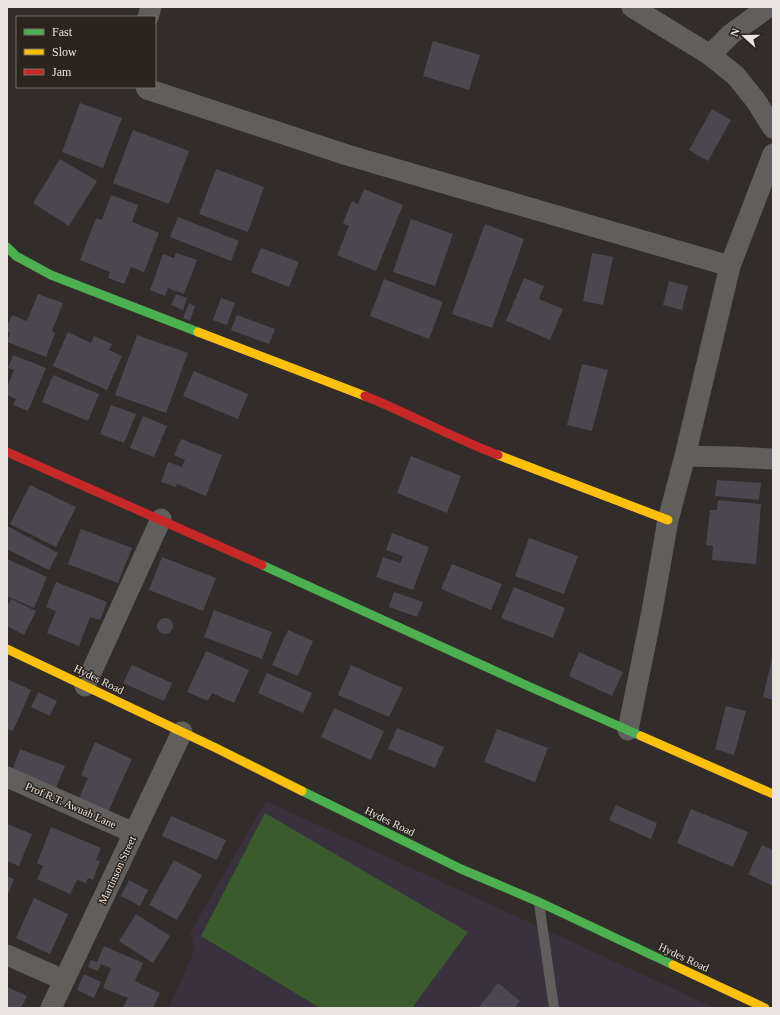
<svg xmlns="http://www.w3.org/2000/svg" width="780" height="1015" font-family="Georgia,serif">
<rect width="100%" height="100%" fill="#322d2a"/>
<path fill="#3a313e" d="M266 801 715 1008H169L195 949 190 933Z"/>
<path fill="#3a5c2d" d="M265 813 468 932 412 1008H320L201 936Z"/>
<path fill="#4a4751" d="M433 41 480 55 469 90 423 76Z
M80 103 122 118 103 168 62 152Z
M712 109 731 120 708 161 689 150Z
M133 130 189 151 169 204 113 183Z
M60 159 97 181 69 226 33 203Z
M216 169 264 187 248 232 199 214Z
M364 189 403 205 376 271 337 255 349 226 343 223 352 201 358 204Z
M111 195 138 205 132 222 159 233 144 272 131 267 124 284 108 278 110 272 80 260 96 218 102 220Z
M178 217 239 241 231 261 170 237Z
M411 219 453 234 435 286 393 272Z
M485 224 524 239 492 328 452 314Z
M261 248 299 262 289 287 251 272Z
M176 253 197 260 184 294 168 288 165 296 150 290 163 254 174 258Z
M592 253 613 257 603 305 583 301Z
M524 278 544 286 539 299 563 309 550 340 506 321Z
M384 279 443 302 429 339 370 316Z
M669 281 688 286 682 310 663 305Z
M38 294 63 303 52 331 55 333 46 357 7 342 10 333 7 331V326L12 315 27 321Z
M176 294 187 298 183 310 171 305Z
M221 298 235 303 227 325 213 320Z
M189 303 195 306 190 321 183 318Z
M237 315 275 329 269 344 231 330Z
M68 332 91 343 94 336 112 344 109 350 122 356 107 390 53 366Z
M137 335 188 353 166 413 115 395Z
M13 355 46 368 28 411 13 405 16 399 7 395V387L14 370 8 368Z
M582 364 608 370 592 431 567 425Z
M194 371 248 394 238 419 183 396Z
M53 375 99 394 88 421 42 402Z
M111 405 136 414 124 443 100 434Z
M143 416 167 426 154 457 130 448Z
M181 439 222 455 206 496 177 484 176 487 161 482 168 462 182 467 185 460 174 455Z
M411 456 461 476 447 513 397 493Z
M717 480 761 483 759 500 715 496Z
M30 485 76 507 56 547 10 524Z
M718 500 761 504 756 564 712 560 713 546 706 545 710 510H717Z
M7 526 58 553 49 570 7 549Z
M81 529 132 548 118 583 68 564Z
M392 533 429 547 413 590 376 577 383 557 400 563 403 556 386 550Z
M529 538 578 556 564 594 515 576Z
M162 557 216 578 203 611 149 590Z
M7 559 47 577 34 608 7 596Z
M452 564 502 584 491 610 441 589Z
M56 582 107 602 100 620 90 617 79 646 47 633 56 611 46 607Z
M514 587 565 608 553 638 501 618Z
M394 592 423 602 417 617 389 607Z
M11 599 36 611 24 635 7 626V604L8 605Z
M214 610 272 632 262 659 204 637Z
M157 626a8 8 0 1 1 16 0a8 8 0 1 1-16 0Z
M288 630 313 641 298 676 272 665Z
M206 651 249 670 234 703 212 693 208 701 187 692Z
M579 652 623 672 612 696 569 676Z
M772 659H773V700L763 697Z
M132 665 172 683 164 701 123 683Z
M351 665 403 688 389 717 338 695Z
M267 673 312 693 303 713 258 693Z
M7 679 31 690 13 731 7 729Z
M38 692 57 701 50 716 31 707Z
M726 706 746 711 734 755 715 749Z
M334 708 384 731 371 760 321 737Z
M397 728 444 747 435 768 388 749Z
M497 729 548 748 535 782 484 762Z
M95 742 132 759 108 812 79 798 88 778 81 775Z
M20 749 65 766 56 788 12 771Z
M616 805 657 823 651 839 609 820Z
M691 809 748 832 733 867 677 843Z
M171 816 226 840 217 860 162 836Z
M7 824 32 834 19 866 7 861Z
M51 827 101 848 96 860 100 861 93 880 88 878 86 883 77 880 70 894 37 879 43 866 37 863Z
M762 845 773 850V886L748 874Z
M174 860 202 875 177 920 149 905Z
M7 876 14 879 7 897Z
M129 880 148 890 140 906 121 896Z
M34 898 68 914 50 954 16 938Z
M136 914 170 936 153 963 119 941Z
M104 946 143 963 135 981 160 993 153 1008H123L128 998 103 988 111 968 101 964 98 971 88 967 91 960 97 962Z
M84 974 101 982 94 998 77 990Z
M498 983 520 1001 514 1008H478Z
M7 987 27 996 21 1008H7Z"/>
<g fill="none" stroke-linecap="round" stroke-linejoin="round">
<path stroke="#615f5d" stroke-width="10" d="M539 903 554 1008"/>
<path stroke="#615f5d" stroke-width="21" d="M632 7 710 55 736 76 756 101 773 128
M148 17 151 7
M710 55 731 34 768 7
M146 87 147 89 347 155 730 266
M685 456 732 457 773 459
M85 686 161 519
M628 730 652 611 668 520 685 456 730 266 773 154
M7 777 134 833
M7 955 64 980
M51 1008 182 732"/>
<path stroke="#4caf50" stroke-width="9" d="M7 247 16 256 51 275 198 332
M262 565 528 686 641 736
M302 791 461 869 539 902 673 965"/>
<path stroke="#ffc107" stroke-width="9" d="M198 332 365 396
M498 455 668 520
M7 649 218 749 302 791
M641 736 773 794
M673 965 765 1008"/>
<path stroke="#c62828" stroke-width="9" d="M365 396C410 414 453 438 498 455
M7 452 262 565"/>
</g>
<g text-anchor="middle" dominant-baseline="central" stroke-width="3" stroke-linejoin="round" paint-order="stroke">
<g font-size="11" fill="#eae4df" stroke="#2b231c">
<text transform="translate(99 679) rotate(26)">Hydes Road</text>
<text transform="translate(71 805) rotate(24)">Prof R.T. Awuah Lane</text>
<text transform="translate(390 821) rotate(26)">Hydes Road</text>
<text transform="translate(117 870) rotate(-65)">Martinson Street</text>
<text transform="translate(684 957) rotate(25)">Hydes Road</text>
</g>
</g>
<rect width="780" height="1015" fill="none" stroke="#eae4df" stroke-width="16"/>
<rect x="16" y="16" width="140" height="72" fill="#2b231c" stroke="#77706a"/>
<rect x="24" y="29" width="20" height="6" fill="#4caf50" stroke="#77706a"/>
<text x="52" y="36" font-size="12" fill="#eae4df">Fast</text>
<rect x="24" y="49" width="20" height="6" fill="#ffc107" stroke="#77706a"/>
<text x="52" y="56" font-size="12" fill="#eae4df">Slow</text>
<rect x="24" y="69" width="20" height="6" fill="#c62828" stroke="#77706a"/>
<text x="52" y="76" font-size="12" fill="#eae4df">Jam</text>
<g transform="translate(744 36) rotate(291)" stroke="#2b231c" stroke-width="3" paint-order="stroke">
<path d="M0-3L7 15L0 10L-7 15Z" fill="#eae4df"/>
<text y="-6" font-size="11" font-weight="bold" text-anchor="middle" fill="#eae4df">N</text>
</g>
</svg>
